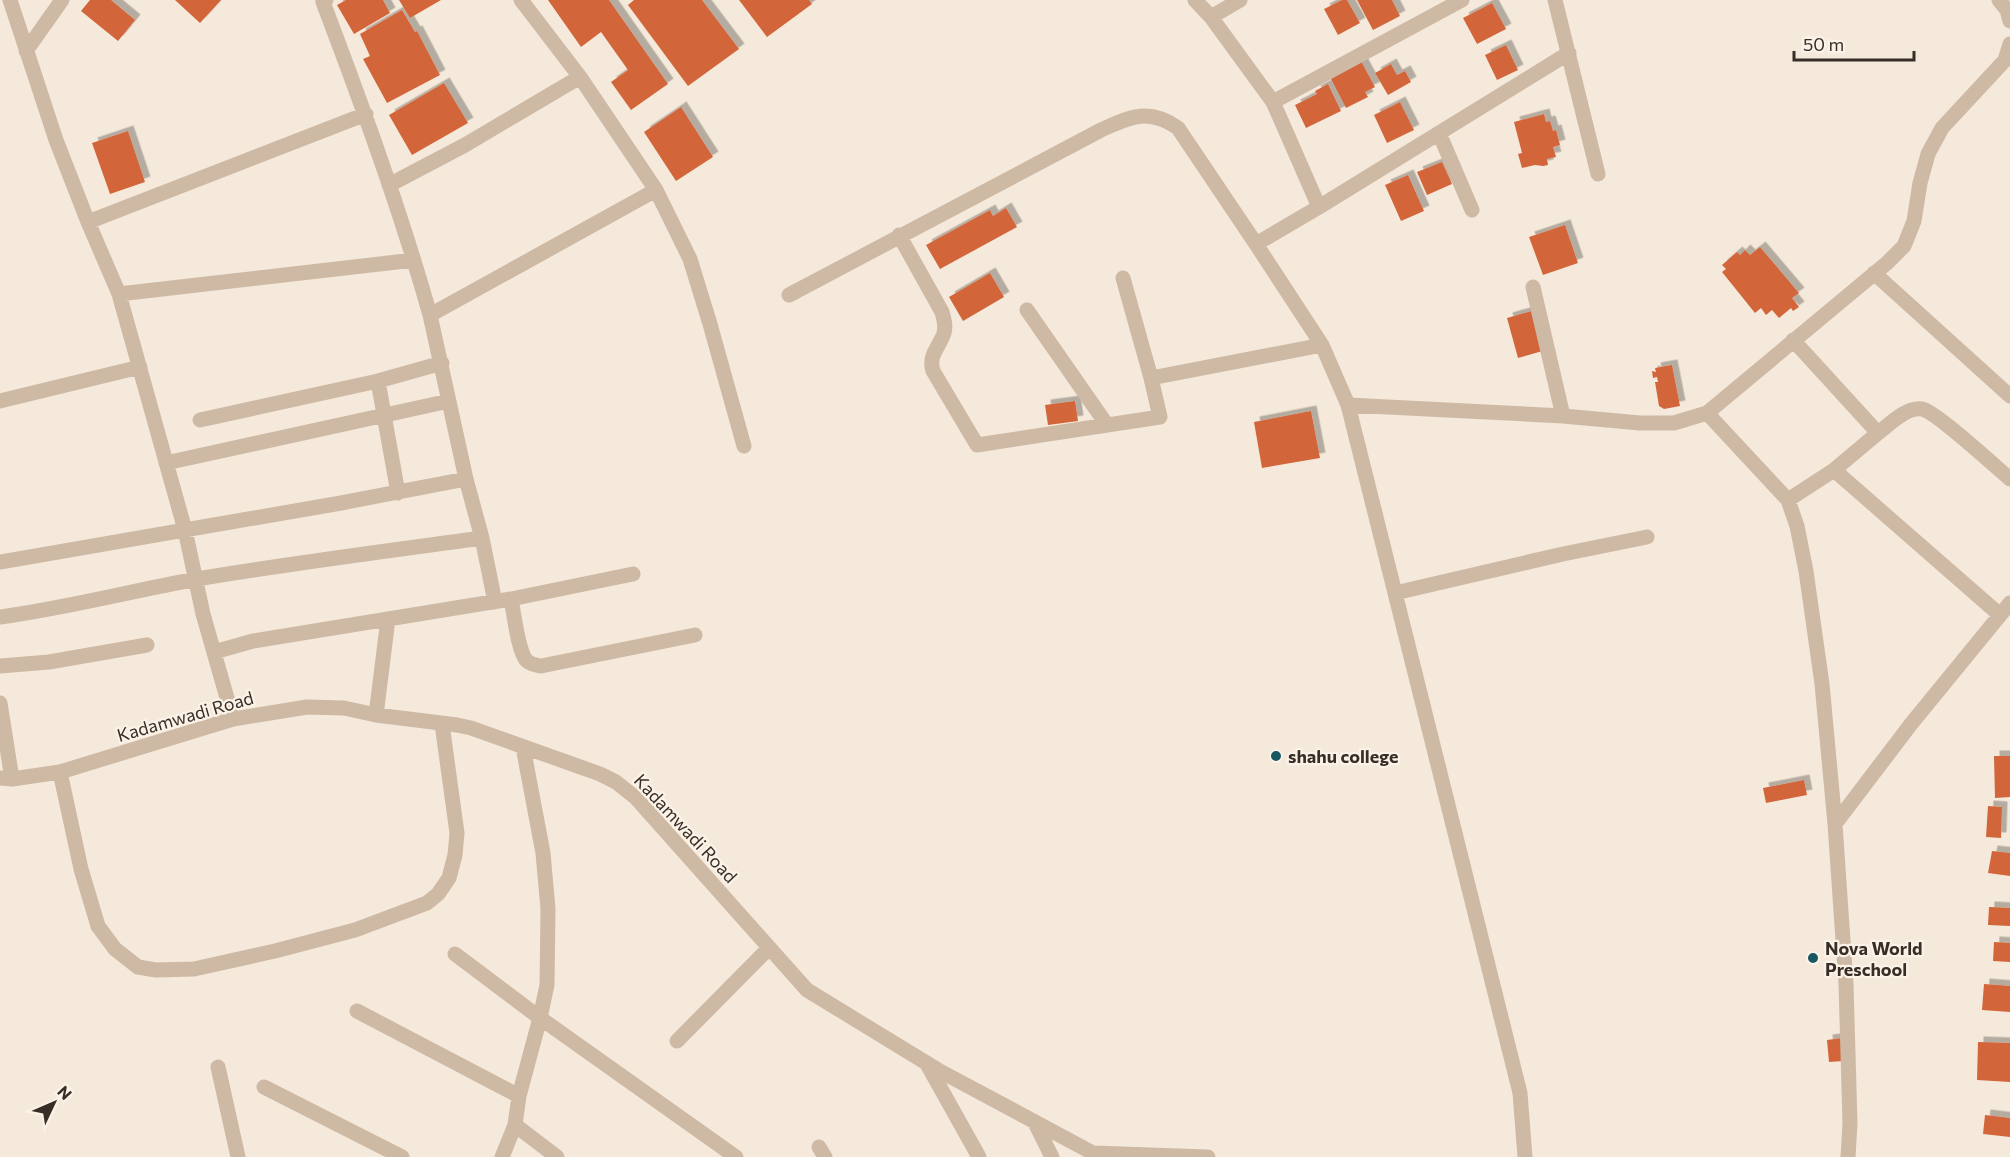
<svg xmlns="http://www.w3.org/2000/svg" width="2010" height="1157" font-family="Commissioner,sans-serif">
<defs>
<filter id="shadow"><feDropShadow dx="5.5" dy="-5.5" stdDeviation="0" flood-color="#0004"/></filter>
</defs>
<rect width="100%" height="100%" fill="#f5e9db"/>
<path fill="#d3653b" filter="url(#shadow)" d="M90 0H111L135 20 118 41 81 11Z
M175 0H221L200 23Z
M346 0H383L390 13 354 34 337 5Z
M399 0H441L410 18Z
M548 0H609L668 84 631 110 611 82 628 70 601 32 581 47Z
M634 0H702L739 49 688 86 628 5Z
M739 0H809L812 4 767 37Z
M1342 0H1347L1360 23 1338 35 1324 9Z
M1357 0H1392L1400 16 1373 30Z
M1492 3 1506 29 1477 44 1463 18Z
M402 10 415 32 417 31 440 75 387 103 363 59 370 56 360 34Z
M1506 45 1518 70 1497 80 1485 55Z
M1361 61 1375 87 1365 92 1368 97 1346 108 1330 77Z
M1391 64 1397 75 1405 71 1411 82 1388 95 1375 73Z
M444 83 468 123 412 155 389 115Z
M1328 84 1341 111 1306 128 1295 105 1317 94 1315 91Z
M1400 102 1414 130 1387 143 1374 115Z
M681 107 713 157 676 181 644 132Z
M1544 114 1546 122 1550 121 1553 131 1556 130 1560 145 1553 147 1556 157 1547 159 1548 165 1543 166 1535 165 1522 168 1518 154 1522 153 1514 122Z
M128 131 145 182 110 194 92 143Z
M1442 162 1452 184 1427 195 1417 172Z
M1408 175 1424 211 1401 221 1385 185Z
M1006 208 1017 227 940 269 926 245 990 210 993 216Z
M1565 225 1578 263 1543 275 1529 237Z
M1760 247 1799 293 1792 298 1799 307 1793 311 1791 308 1779 318 1772 310 1766 315 1761 308 1755 313 1722 272 1726 269 1722 265 1737 252 1740 255 1745 250 1750 255Z
M990 273 1004 297 963 321 949 297Z
M1535 310 1546 350 1518 358 1507 318Z
M1672 365 1680 406 1664 409 1659 406 1655 382H1658L1657 377 1653 378 1652 371 1656 372 1655 368Z
M1075 401 1078 421 1048 425 1045 405Z
M1311 411 1320 458 1262 468 1254 422Z
M1994 756H2010V797L1995 798Z
M1804 780 1807 795 1766 803 1763 788Z
M1988 806 2002 807 2001 838 1986 837Z
M1992 851 2010 853V876L1988 873Z
M1989 907 2010 908V926L1988 925Z
M1994 942 2010 943V962L1993 961Z
M1984 984 2010 986V1012L1982 1010Z
M1842 1038 1843 1061 1829 1062 1827 1040Z
M1978 1042 2010 1043V1082L1977 1080Z
M1985 1115 2010 1118V1137L1983 1134Z"/>
<g fill="none" stroke-linecap="round" stroke-linejoin="round">
<path stroke="#ceb9a5" stroke-width="15" d="M10 0 56 140 88 222 119 294 185 530 203 614 233 719
M326 0 323 2C362 105 400 209 430 315L656 190 580 77 521 0
M1195 0 1211 17 1273 102 1319 207 1569 53
M1555 0 1598 174
M1999 0 2007 10 2010 21
M1211 17 1240 0
M26 51 62 0
M1273 102 1462 0
M1439 133 1472 210
M389 185 465 145 580 77
M656 190 690 259 710 324 744 446
M1319 207 1256 244 1322 345 1348 405
M88 222 366 114
M899 235 942 312C944 319 946 326 944 333 939 348 928 355 933 371L977 445 1160 417 1151 378 1322 345
M1874 273 2010 396
M1123 278 1151 378
M1533 287 1563 416
M119 294 414 260
M789 295 1101 130C1131 116 1150 108 1178 128L1256 244
M1027 310 1107 425
M0 401 140 367
M1707 413 1788 500 1797 526 1806 571 1822 684 1835 824
M200 420 378 381
M1878 433C1890 424 1906 407 1922 409 1935 411 1996 467 2010 479
M166 463 449 401
M1834 470 2000 615
M398 493 378 381 442 363
M1788 500 1834 470 1878 433 1793 340
M482 538 495 602
M0 562 341 503 466 479
M1395 593 1563 554 1647 537
M511 599C514 613 518 652 527 661 532 665 536 665 541 666L695 635
M0 617C67 608 131 591 197 579 292 563 387 551 482 538L466 479 430 315
M214 652 253 641 511 599 633 574
M0 666 49 662 147 645
M0 703 12 779
M376 715 388 619
M60 772 81 869 98 926 115 949 138 967 156 970 194 969 275 951 355 930 427 903 438 894 449 878 455 855 457 833 442 724
M0 778 12 779 60 772 233 719 307 707 344 708 376 715 457 725 471 728 600 774 616 782 636 798 807 990 938 1070 1093 1153 1208 1157
M455 954 540 1018 736 1157
M357 1011 519 1096
M677 1041 769 948
M927 1064 979 1157
M218 1067 238 1157
M264 1087 402 1157
M1034 1121 1052 1157
M515 1125 557 1157
M819 1147 825 1157
M502 1157 515 1125 519 1096 540 1018 547 985 548 909 543 853 523 747
M1525 1157 1520 1093 1348 405 1563 416 1640 423H1674L1707 413 1887 263 1904 246 1914 221 1920 183 1928 154 1942 128 2005 60 2010 44
M1848 1157 1850 1123 1846 984 1835 824 1911 724 2010 603"/>
</g>
<g fill="#185860" stroke="#fcf3e8" stroke-width="2">
<circle cx="1276" cy="756" r="6"/>
<circle cx="1813" cy="958" r="6"/>
</g>
<g text-anchor="middle" dominant-baseline="central" stroke-width="4.5" stroke-linejoin="round" paint-order="stroke">
<g font-size="18" fill="#392e27" stroke="#fcf3e8">
<text transform="translate(185 716) rotate(-16)">Kadamwadi Road</text>
<text transform="translate(686 828) rotate(47)">Kadamwadi Road</text>
</g>
<g font-size="18" font-weight="bold" fill="#392e27" stroke="#fcf3e8" text-anchor="start">
<text x="1288" y="756">shahu college</text>
<text x="1825" y="948">Nova World<tspan x="1825" dy="21">Preschool</tspan></text>
</g>
</g>
<g transform="translate(54 1103) rotate(46)" stroke="#fcf3e8" stroke-width="4.5" paint-order="stroke">
<path d="M0-4.5L10 22L0 15L-10 22Z" fill="#392e27"/>
<text y="-9" font-size="16" font-weight="bold" text-anchor="middle" fill="#392e27">N</text>
</g>
<path d="M1794 51v9h120v-9" fill="none" stroke="#392e27" stroke-width="3"/>
<text x="1803" y="51" font-size="18" fill="#392e27" stroke="#fcf3e8" stroke-width="4.5" paint-order="stroke">50 m</text>
</svg>
